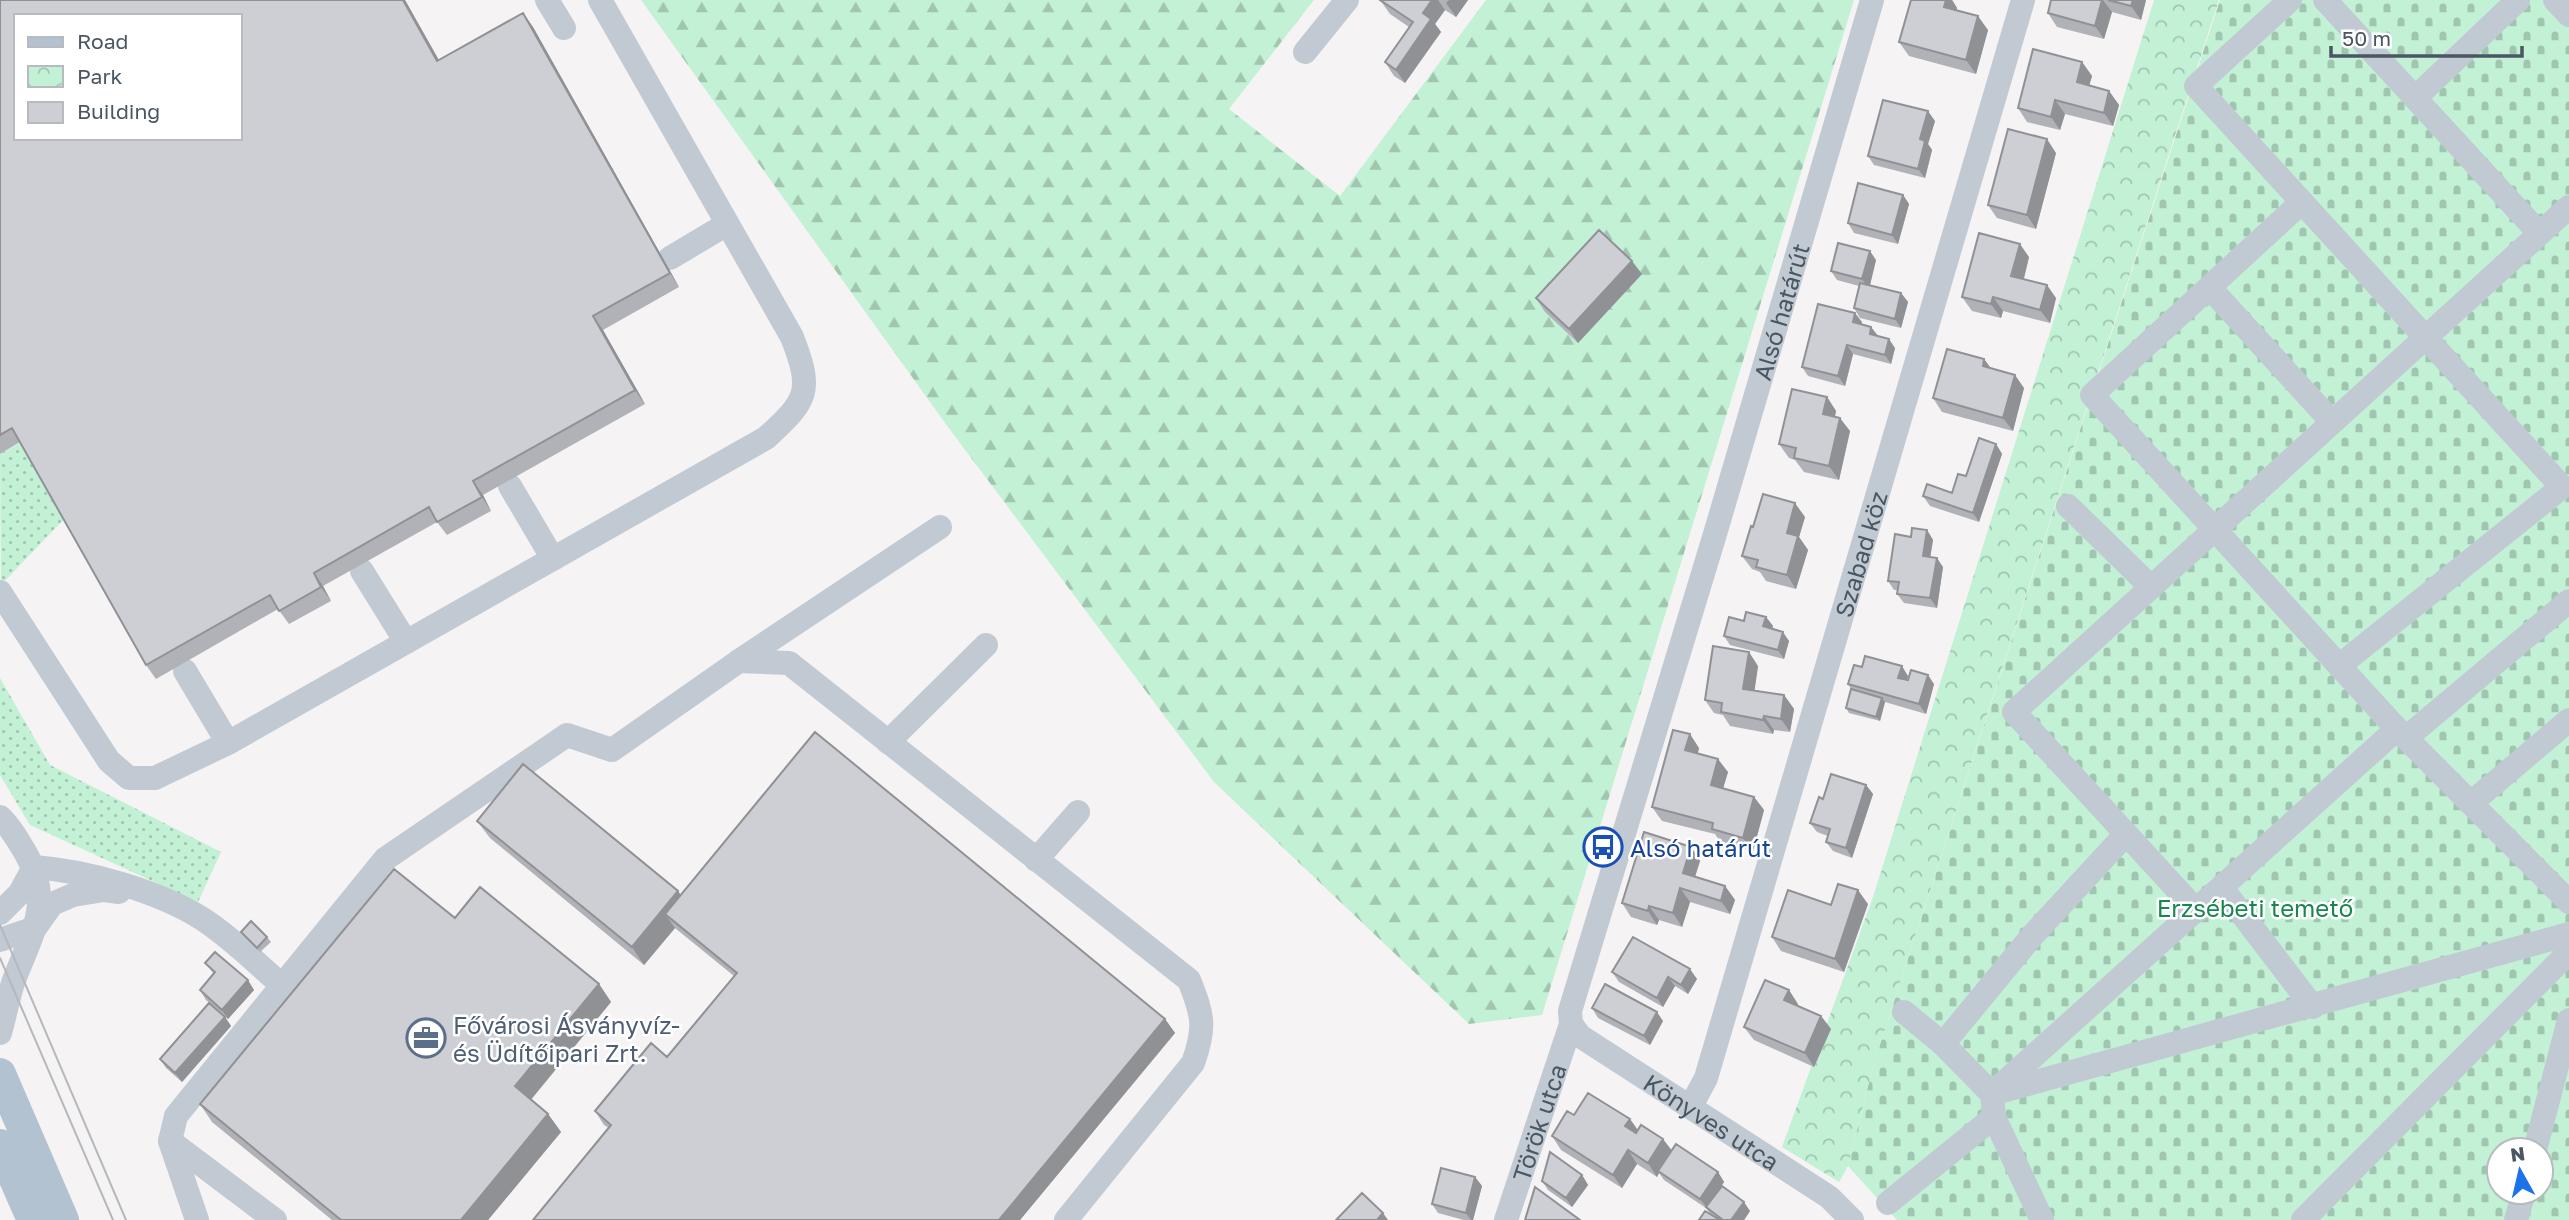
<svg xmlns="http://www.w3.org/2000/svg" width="2569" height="1220" font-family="'Golos Text',sans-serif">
<defs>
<pattern id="grass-dots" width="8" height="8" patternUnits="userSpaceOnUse" patternTransform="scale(1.75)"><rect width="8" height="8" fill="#c3f1d5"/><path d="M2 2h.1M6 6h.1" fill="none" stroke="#a0c6b0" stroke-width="1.8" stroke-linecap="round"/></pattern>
<pattern id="forest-firs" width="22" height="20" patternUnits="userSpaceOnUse" patternTransform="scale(1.75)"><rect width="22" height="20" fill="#c3f1d5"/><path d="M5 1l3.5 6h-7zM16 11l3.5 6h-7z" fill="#a0c6b0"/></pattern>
<pattern id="cemetery-stones" width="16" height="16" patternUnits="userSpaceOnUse" patternTransform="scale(1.75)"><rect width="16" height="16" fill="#c3f1d5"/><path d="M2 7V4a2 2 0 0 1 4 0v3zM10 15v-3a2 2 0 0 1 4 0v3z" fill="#a0c6b0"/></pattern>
<pattern id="park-crowns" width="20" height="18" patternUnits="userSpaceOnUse" patternTransform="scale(1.75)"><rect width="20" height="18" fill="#c3f1d5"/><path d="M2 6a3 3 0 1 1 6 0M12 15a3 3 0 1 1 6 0" fill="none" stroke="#a0c6b0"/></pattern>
</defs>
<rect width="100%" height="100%" fill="#f5f3f3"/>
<path fill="url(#grass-dots)" d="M22 442 65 518 1 585 0 454Z
M0 678 50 765 221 852 198 902 30 825 0 775Z"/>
<path fill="url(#forest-firs)" d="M641 0H1314L1229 109 1340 196 1486 0H1854L1542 1015 1469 1024 1214 782 948 427Z"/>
<path fill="url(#cemetery-stones)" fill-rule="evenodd" d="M2220 0H2569V1220H1897L1848 1166 1873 1066ZM2499 1150H2541V1192H2499Z"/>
<path fill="url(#park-crowns)" d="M2154 0H2219L1873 1066 1848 1166 1839 1182 1782 1147 1873 897Z"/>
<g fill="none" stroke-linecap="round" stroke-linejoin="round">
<g stroke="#c1cad2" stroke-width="24">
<path d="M547 0 564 28"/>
<path d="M2290 0 2196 86 2562 487 2339 666"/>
<path d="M2325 0 2539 233"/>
<path d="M2555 0 2569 15"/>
<path d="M1305 52 1347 0"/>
<path d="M2415 98 2518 0"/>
<path d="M2302 202 2092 395 2397 729 2569 902"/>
<path d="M670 258 727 224"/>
<path d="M2210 288 2332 422"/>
<path d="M510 486 553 559"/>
<path d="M2068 506 2151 587"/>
<path d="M362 571 406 642"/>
<path d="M0 592 109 761 129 778H155L228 743 766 438C808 400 813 391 792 337L600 0"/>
<path d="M739 661 940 527"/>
<path d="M185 671 228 743"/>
<path d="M2406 738 2569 601"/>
<path d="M888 742 986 645"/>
<path d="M2471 803 2569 720"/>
<path d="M0 817C11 827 17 839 25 852 54 901 32 933 14 980 8 997 5 1016 0 1033"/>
<path d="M1036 860 1078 812"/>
<path d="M34 867C86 871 156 890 201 918 231 937 257 964 284 987"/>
<path d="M2222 888 2313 1007"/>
<path d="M2197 911 2014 712 2569 207"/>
<path d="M0 913 20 893 34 867"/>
<path d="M0 940 35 928 52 904 73 895 104 890 119 892"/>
<path d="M1904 1012 1943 1044 1992 1094 1994 1117 2042 1220"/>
<path id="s1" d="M1571 1024 1580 1036 1829 1197 1852 1220"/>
<path d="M1943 1044 2032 936 2126 834"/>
<path d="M1997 1089 2397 729"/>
<path d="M1992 1094 2569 934"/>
<path id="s2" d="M1691 1106 1706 1078 2023 0"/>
<path d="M170 1141 275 1220"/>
<path d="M2535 1150 2569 1020"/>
<path d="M1888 1203 1994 1117"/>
<path d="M197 1220 170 1141 176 1116 385 859 567 735 612 750 739 661 789 663 1189 980C1203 1015 1206 1027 1193 1063L1066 1220"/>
<path id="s3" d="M1506 1220 1571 1024 1570 1011 1715 534 1872 0"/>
<path d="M2303 1220 2569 952"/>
<path d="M2516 1220 2524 1192"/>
</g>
<path stroke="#b3c2d1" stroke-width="32" d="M0 1074 63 1220
M0 1145 33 1220"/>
<path stroke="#b5b8bd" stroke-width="2" d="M0 925 126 1220
M0 958 113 1220"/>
</g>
<path fill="#b0b2b7" d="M0 0H405L439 60 523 13 533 27 679 287 603 330 645 404 483 495 491 511 447 535 437 522 323 586 331 601 289 624 278 609 156 679 146 665 20 442 0 454Z
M1380 0H1468L1456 17 1445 10 1435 24 1441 32 1405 83 1394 76 1385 62 1409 27 1390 14Z
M1911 0H1952L1957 8V10L1988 30 1976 74 1909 56 1899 42Z
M2051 0H2146L2141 20 2112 12 2104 39 2057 27 2048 13Z
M2082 62 2092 76 2089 86 2109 91 2119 105 2113 126 2065 114 2060 130 2027 122 2018 108Z
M1935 121 1928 144 1932 150 1925 178 1874 165 1868 156Z
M2056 153 2036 229 1997 218 1988 205Z
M1903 195 1909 204 1898 244 1854 233 1848 223Z
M2029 257 2024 279 2056 298 2050 323 2003 311 2001 318 1972 311 1962 297Z
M1876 260 1870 285 1901 293 1908 302 1901 328 1860 318 1854 308 1859 286 1837 280 1831 271Z
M1642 274 1578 343 1545 312 1536 298Z
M1862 322 1861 324 1871 327 1878 336 1895 348 1891 364 1853 354 1845 386 1808 376 1802 367Z
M1984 359 1991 368 2024 388 2013 431 1942 412 1933 398Z
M1827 397 1836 411 1835 417 1850 431 1839 480 1804 472 1795 460 1789 458 1779 444Z
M1996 444 2002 454 1979 522 1930 506 1923 496 1952 493Z
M1805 517 1799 537 1808 550 1796 589 1766 581 1760 572 1752 569 1742 556 1753 527Z
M1927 530 1933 540 1930 557 1943 567 1937 608 1904 603 1897 594 1898 590H1894L1888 581 1911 537Z
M1766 617 1773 626 1772 629 1789 641 1784 659 1730 645 1724 636 1744 621Z
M1758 666 1754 690 1784 695 1794 709 1790 732 1774 730 1773 734 1730 726 1723 715 1714 713 1705 700Z
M1862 667 1908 676 1907 680 1934 684 1926 714 1885 702 1880 721 1849 713 1846 708 1851 689 1848 684Z
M1699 748 1698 753 1728 772 1723 788 1754 797 1764 810 1753 851 1721 843 1715 834 1662 821 1652 807Z
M1866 785 1873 794 1852 858 1833 851 1826 842 1828 836 1817 832 1810 823Z
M477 821 681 895 1165 1019 1175 1033 1020 1220H533L609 1128 604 1125 595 1111 667 1057 734 976 675 928 644 965 490 838Z
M1691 847 1700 861 1695 877 1725 886 1735 900 1730 914 1690 902 1682 927 1659 920 1657 925 1631 917 1622 903Z
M1868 904 1844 972 1781 951 1772 937 1831 905Z
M455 918 599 984 611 1002 531 1100 548 1114 561 1132 488 1220H332L212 1122 200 1104Z
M241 932 267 937 271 942 260 952Z
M205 963 254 990 228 1019 206 1000 200 990 214 974Z
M1612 972 1697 979 1688 994 1675 986 1663 1007 1619 982Z
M1798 1004 1797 1005 1821 1016 1831 1029 1814 1067 1754 1040 1744 1027Z
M1592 1008 1663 1021 1650 1045 1598 1018Z
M225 1017 231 1026 182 1082 166 1068 160 1059Z
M1574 1115 1637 1130 1671 1151 1718 1172 1724 1182 1721 1186 1750 1211 1744 1220H1699L1710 1214 1706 1208 1664 1180 1659 1173 1657 1177 1637 1164 1622 1188 1561 1150 1552 1136Z
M1582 1175 1588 1185 1572 1207 1548 1190 1542 1181Z
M1475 1177 1482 1186 1473 1220H1464L1438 1213 1432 1204Z"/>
<path fill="#909195" d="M403 0H405L447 75 437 61Z
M1432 0H1438L1445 10 1435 24 1441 32 1405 83 1396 70 1423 13Z
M1449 0H1468L1456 17 1446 3Z
M1946 0H1952L1957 8 1954 21 1944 7Z
M2102 0H2103L2112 12 2104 39 2095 26Z
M2133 0H2146L2141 20 2131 6Z
M523 13 533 27 679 287 670 273Z
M1978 16 1988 30 1976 74 1966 60Z
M2082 62 2092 76 2086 96 2077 82Z
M2109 91 2119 105 2113 126 2104 113Z
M2055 100 2065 114 2060 130 2051 117Z
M1928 111 1935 121 1928 144 1932 150 1925 178 1918 169 1920 139Z
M2047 139 2056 153 2036 229 2027 215Z
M1903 195 1909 204 1898 244 1892 235Z
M2020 244 2029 257 2021 289 2011 276Z
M1870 251 1876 260 1869 289 1862 279Z
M1632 261 1642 274 1578 343 1569 329Z
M2047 285 2056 298 2050 323 2040 310Z
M1901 293 1908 302 1901 328 1895 319Z
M1993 297 2003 311 2001 318 1991 304Z
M1855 313 1862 322 1859 331 1853 322Z
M593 316 603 330 645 404 635 390Z
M1871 327 1878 336 1870 334Z
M1889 339 1895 348 1891 364 1885 355Z
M1847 345 1853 354 1845 386 1838 376Z
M1984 359 1994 373 1983 366Z
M2015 375 2024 388 2013 431 2003 418Z
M1827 397 1836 411 1832 428 1823 414Z
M1840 418 1850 431 1839 480 1829 466Z
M1996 444 2002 454 1979 522 1973 513Z
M473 481 483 495 491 511 482 497Z
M1795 503 1805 517 1799 537 1808 550 1796 589 1787 575V533Z
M1927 530 1933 540 1929 565 1923 556Z
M1937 558 1943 567 1937 608 1930 598Z
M314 573 323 586 331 601 321 587Z
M1766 617 1773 626 1770 635 1763 626Z
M1783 632 1789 641 1784 659 1778 650Z
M1749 652 1758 666 1753 702 1743 689Z
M1902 666 1908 676 1905 687 1898 678Z
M1928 675 1934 684 1926 714 1919 704Z
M1784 695 1794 709 1790 732 1781 719Z
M1882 698 1885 702 1880 721 1876 717Z
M1764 716 1774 730 1773 734 1763 720Z
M1690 734 1699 748 1695 764 1685 750Z
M1718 759 1728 772 1720 799 1711 785Z
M1866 785 1873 794 1852 858 1846 848Z
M1754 797 1764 810 1753 851 1743 838Z
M1691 847 1700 861 1692 886 1683 873Z
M1725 886 1735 900 1730 914 1721 901Z
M1680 888 1690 902 1682 927 1673 913Z
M1858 890 1868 904 1844 972 1835 959Z
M678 891 691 909 665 914 675 928 644 965 632 947Z
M1649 906 1659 920 1657 925 1648 911Z
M1690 969 1697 979 1688 994 1681 985Z
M1668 977 1675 986 1663 1007 1657 998Z
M248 980 254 990 228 1019 222 1010Z
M599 984 611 1002 527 1104 515 1086Z
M1789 990 1798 1004 1794 1013 1784 1000Z
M1657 1012 1663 1021 1650 1045 1644 1036Z
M1821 1016 1831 1029 1814 1067 1805 1053Z
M225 1017 231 1026 182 1082 175 1073Z
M1165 1019 1175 1033 1020 1220H999Z
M548 1114 561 1132 488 1220H461Z
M1630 1119 1640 1133 1635 1140 1625 1126Z
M1663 1139 1673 1152 1658 1171 1659 1173 1657 1177 1648 1163Z
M1628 1150 1637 1164 1622 1188 1613 1175Z
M1718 1172 1724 1182 1707 1208 1700 1199Z
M1582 1175 1588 1185 1572 1207 1566 1198Z
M1475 1177 1482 1186 1473 1220H1471L1466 1213Z
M1744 1202 1750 1211 1744 1220H1731Z
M1383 1213 1388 1220H1377Z"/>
<path fill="#cdcfd5" stroke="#909195" stroke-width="2" fill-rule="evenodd" d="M0 0H403L437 61 523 13 670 273 593 316 635 390 473 481 482 497 437 522 429 507 314 573 321 587 279 611 270 595 146 665 12 428 0 435ZM16 16H240V138H16Z
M1380 0H1432L1423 13 1431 19 1396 70 1385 62 1413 22Z
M1911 0H1946L1944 7 1978 16 1966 60 1899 42Z
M2051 0H2102L2095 26 2048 13Z
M2108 0H2133L2131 6Z
M2033 49 2082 62 2077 82 2109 91 2104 113 2055 100 2051 117 2018 108Z
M1883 100 1928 111 1920 139 1925 141 1918 169 1868 156Z
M2008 129 2047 139 2027 215 1988 205Z
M1858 183 1903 195 1892 235 1848 223Z
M1599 230 1632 261 1569 329 1536 298Z
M1979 233 2020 244 2011 276 2047 285 2040 310 1993 297 1991 304 1962 297Z
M1838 243 1870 251 1862 279 1831 271Z
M1860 283 1901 293 1895 319 1854 308Z
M1818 304 1855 313 1853 322 1871 327 1870 334 1889 339 1885 355 1847 345 1838 376 1802 367Z
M1947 349 1984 359 1983 366 2015 375 2003 418 1933 398Z
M1792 389 1827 397 1823 414 1840 418 1829 466 1794 458 1796 448 1779 444Z
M1979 438 1996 444 1973 513 1923 496 1927 484 1952 493 1958 474 1966 476Z
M1763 494 1795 503 1787 533 1798 536 1787 575 1756 567 1758 560 1742 556 1751 526 1753 527Z
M1912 528 1927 530 1923 556 1937 558 1930 598 1897 594 1899 582 1888 581 1895 534 1911 537Z
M1746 612 1766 617 1763 626 1783 632 1778 650 1724 636 1729 617 1744 621Z
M1713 646 1749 652 1743 689 1784 695 1781 719 1764 716 1763 720 1721 712 1722 703 1705 700Z
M1865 656 1902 666 1898 678 1908 680 1911 670 1928 675 1919 704 1848 684 1854 665 1862 667Z
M1851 689 1882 698 1876 717 1846 708Z
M1673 730 1690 734 1685 750 1718 759 1711 785 1754 797 1743 838 1712 829 1713 823 1652 807Z
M815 732 1165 1019 999 1220H533L611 1125 595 1111 651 1043 667 1057 737 973 665 914Z
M523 764 678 891 632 947 477 821Z
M1831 774 1866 785 1846 848 1826 842 1830 829 1810 823 1819 797 1823 799Z
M1644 832 1691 847 1683 873 1725 886 1721 901 1680 888 1673 913 1649 906 1648 911 1622 903Z
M394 869 455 918 480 887 599 984 515 1086 548 1114 461 1220H341L200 1104Z
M1838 884 1858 890 1835 959 1772 937 1788 890 1831 905Z
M251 921 267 937 257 948 241 932Z
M1633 937 1690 969 1681 985 1668 977 1657 998 1612 972Z
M215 952 248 980 222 1010 200 990 215 972 205 963Z
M1765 980 1789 990 1784 1000 1821 1016 1805 1053 1744 1027Z
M1605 984 1657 1012 1644 1036 1592 1008Z
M209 1003 225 1017 175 1073 160 1059Z
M1588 1093 1630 1119 1625 1126 1636 1133 1641 1125 1663 1139 1648 1163 1628 1150 1613 1175 1552 1136 1567 1111 1574 1115Z
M1676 1144 1718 1172 1700 1199 1658 1171Z
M1550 1152 1582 1175 1566 1198 1542 1181Z
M1441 1168 1475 1177 1466 1213 1432 1204Z
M1722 1186 1744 1202 1731 1220H1723L1706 1207Z
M1535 1187 1580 1220H1525Z
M1362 1193 1383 1213 1377 1220H1336Z
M1705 1211 1720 1220H1699Z"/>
<defs>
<g id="bus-ring" transform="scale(2.0125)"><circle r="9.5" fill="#fff" stroke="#1a4fb4" stroke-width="1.5"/><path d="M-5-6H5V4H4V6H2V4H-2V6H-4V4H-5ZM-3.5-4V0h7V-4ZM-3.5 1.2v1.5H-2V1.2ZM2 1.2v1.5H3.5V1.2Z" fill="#1a4fb4"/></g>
<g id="office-ring" transform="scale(2.0125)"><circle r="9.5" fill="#fff" stroke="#5c6f8a" stroke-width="1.5"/><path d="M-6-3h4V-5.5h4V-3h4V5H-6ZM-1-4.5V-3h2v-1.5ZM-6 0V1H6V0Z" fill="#5c6f8a"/></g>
</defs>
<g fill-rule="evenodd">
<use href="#bus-ring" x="1603" y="847"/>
<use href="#office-ring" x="426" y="1038"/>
</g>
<g text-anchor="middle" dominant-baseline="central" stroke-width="5" stroke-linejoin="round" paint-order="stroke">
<g font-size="24" fill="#4a5661" stroke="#fff">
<text stroke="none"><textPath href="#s3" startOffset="950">Alsó határút</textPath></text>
<text stroke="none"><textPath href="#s2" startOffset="578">Szabad köz</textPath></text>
<text stroke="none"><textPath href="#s1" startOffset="172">Könyves utca</textPath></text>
<text stroke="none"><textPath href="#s3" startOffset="103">Török utca</textPath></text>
</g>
<g font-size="24" fill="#164399" stroke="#fff" text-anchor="start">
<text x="1630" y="847">Alsó határút</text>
</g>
<g font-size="24" fill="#17864f" stroke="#fff">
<text x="2255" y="907">Erzsébeti temető</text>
</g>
<g font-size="24" fill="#4e5e75" stroke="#fff" text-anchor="start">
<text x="453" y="1024">Fővárosi Ásványvíz-<tspan x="453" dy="28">és Üdítőipari Zrt.</tspan></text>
</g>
</g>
<rect x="14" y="14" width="228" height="126" fill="#ffffff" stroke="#b7bbc0" stroke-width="2"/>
<rect x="28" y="37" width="35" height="10" fill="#b3c2d1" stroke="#b7bbc0" stroke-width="2"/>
<text x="77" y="49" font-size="21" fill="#4a5661">Road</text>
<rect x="28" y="66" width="35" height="21" fill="url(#park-crowns)" stroke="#b7bbc0" stroke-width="2"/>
<text x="77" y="84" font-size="21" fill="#4a5661">Park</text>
<rect x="28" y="102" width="35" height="21" fill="#cdcfd5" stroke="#b7bbc0" stroke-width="2"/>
<text x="77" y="119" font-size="21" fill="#4a5661">Building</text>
<g transform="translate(2520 1171) rotate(352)"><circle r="33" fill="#ffffff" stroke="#b7bbc0" stroke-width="2"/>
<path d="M0-5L12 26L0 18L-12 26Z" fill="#1a73e8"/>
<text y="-10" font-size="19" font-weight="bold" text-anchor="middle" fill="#4a5661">N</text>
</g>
<path d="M2331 46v10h191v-10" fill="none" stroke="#4a5661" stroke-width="3.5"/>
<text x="2342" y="46" font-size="21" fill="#4a5661" stroke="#ffffff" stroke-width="5" paint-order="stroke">50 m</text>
</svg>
